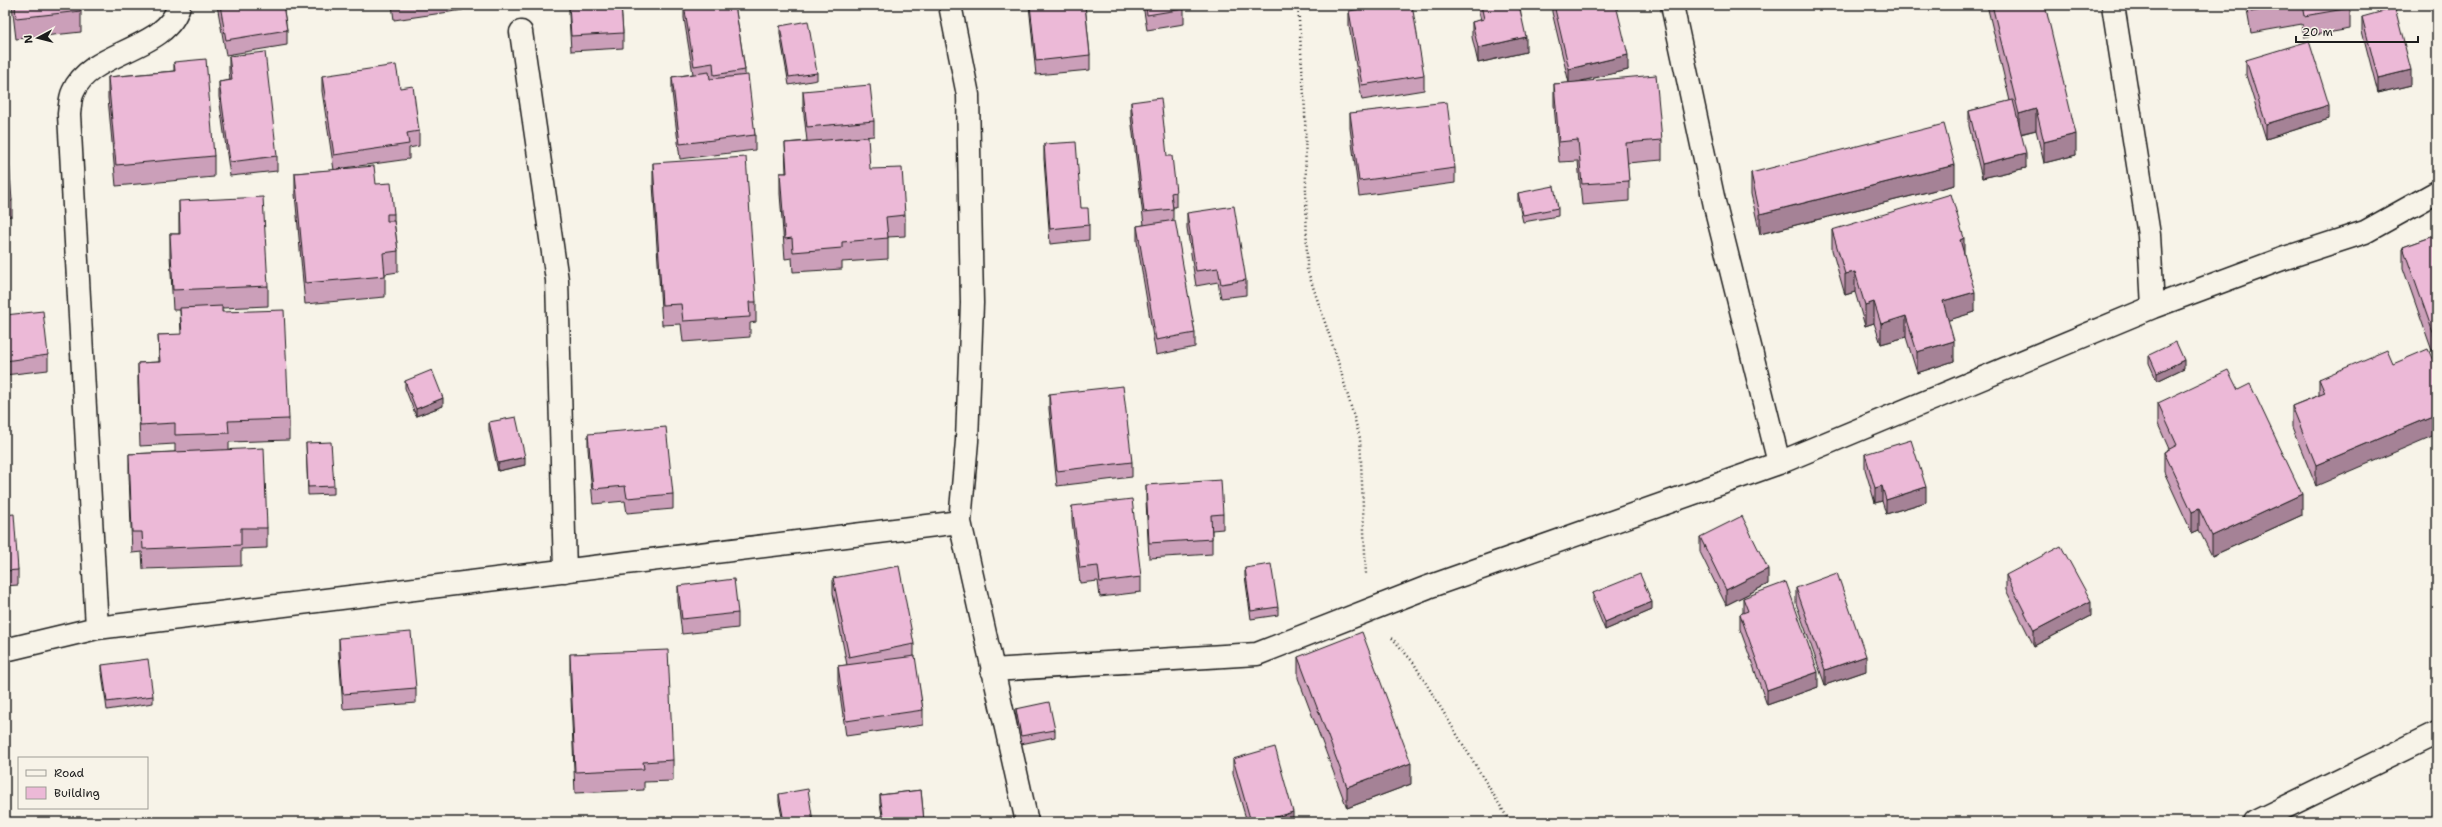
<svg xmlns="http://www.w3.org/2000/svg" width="2442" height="827" font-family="'Shantell Sans',sans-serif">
<rect width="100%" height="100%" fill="#f7f3e8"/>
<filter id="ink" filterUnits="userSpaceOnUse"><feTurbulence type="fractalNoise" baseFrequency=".025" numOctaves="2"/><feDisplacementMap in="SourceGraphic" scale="8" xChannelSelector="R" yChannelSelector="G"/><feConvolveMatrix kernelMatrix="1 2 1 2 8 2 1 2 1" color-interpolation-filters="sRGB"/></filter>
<g filter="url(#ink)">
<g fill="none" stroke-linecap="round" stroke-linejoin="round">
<g stroke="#1c1c1c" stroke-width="25">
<path id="minor" d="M950 5 968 95 972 303 967 441 960 522 1027 822
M1672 5 1715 206 1779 463
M2113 5 2149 235 2153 307
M521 32 557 280 565 571
M97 628 69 114C70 107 70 98 73 92 90 50 168 51 179 5
M5 650 97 628 960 522
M992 670 1257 654 1428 587 1779 463 2153 307 2282 259 2365 232 2437 192
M2255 822 2437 733"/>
</g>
<path stroke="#1c1c1c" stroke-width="2.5" stroke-dasharray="1 3" stroke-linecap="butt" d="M1298 5 1305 111 1307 269 1337 358 1360 438 1366 576
M1392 638 1413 662 1510 822"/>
<use href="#minor" stroke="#f7f3e8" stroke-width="22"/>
</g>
<path fill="#cb9fb9" stroke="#1c1c1c" d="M12 5H81V32L16 39Z
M217 5H283L287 30V45L226 55Z
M392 5H463V10L394 20Z
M569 5H621L623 33V48L571 51 569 15Z
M684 5H735L745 70V75L755 135V150L680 159 672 92V77L693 74 684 18Z
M1029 5H1085L1090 55V70L1036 75Z
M1143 5H1183L1184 9V24L1147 30Z
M1477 5H1519L1526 52 1478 63 1472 37V22L1481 20Z
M1552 5H1616L1628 70 1577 82 1662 140V160L1627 163 1629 181V201L1582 205 1578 161 1559 162 1554 105V84L1569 83 1552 12Z
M1987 5H2045L2076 155 2044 163 2036 130 2021 134 2026 168 1982 178 1969 126V111L2010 101Z
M2246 5H2349L2350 8V29L2304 37 2302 24 2251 33Z
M1349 11 1424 75V90L1362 100 1349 26Z
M2362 17 2411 85 2378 93 2362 31Z
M780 26 817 73V80L789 85 780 34Z
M229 56 277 156V171L230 176 219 97V82L230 80 229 71Z
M2246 60 2329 119 2266 139 2246 75Z
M174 62 214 156V177L116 186 108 98V77L174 71Z
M322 76 400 88 419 131V146L409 148V159L337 169 376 184 394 214V221L398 251V272L385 274V297L305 304 295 194V173L334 170 322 91Z
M803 91 874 121V136L830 140 870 169 905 215V236L888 237V259L842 262V269L793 272 792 258 785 259 780 194V173H786L785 143 807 141 803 106Z
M1131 102 1176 192V207H1173V221L1195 333V347L1156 355 1137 241V226L1144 225 1131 117Z
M1350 113 1455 168V183L1359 196 1350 128Z
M1044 144 1081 208 1089 225V240L1050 244 1044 159Z
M5 160 12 201V216L5 217Z
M653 163 756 302V322L750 323V337L683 342 681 324 662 325 653 184Z
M1751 173 1955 185 1760 234 1751 194Z
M1518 193 1558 208V216L1523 222 1518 201Z
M179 201 268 286V306L222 308V312L289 419V440L229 442V449L267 528V548L241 549V566L143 569 142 552 132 553 129 474V454L175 452V444L140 446 138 384V363L159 362 158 335H181L180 310H173L170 255V234H179Z
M1187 213 1246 280V295L1221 298 1218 282 1196 286 1187 228Z
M1832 230 1964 255 1975 312 1948 320 1954 361 1917 373 1906 337 1881 344 1874 323 1865 326 1855 292 1845 295 1832 250Z
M2437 235V365L2403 268V247Z
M5 315 48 355V370L5 375Z
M2149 355 2184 368 2157 381 2149 363Z
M2393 364 2316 486 2292 427V406L2319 395V379Z
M405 381 443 406 416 416 405 388Z
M1049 394 1132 462V477L1057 486 1049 409Z
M2158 403 2302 515 2212 556 2199 530 2192 533 2164 472V452L2169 449 2158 424Z
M489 422 525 465 498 471 489 430Z
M588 434 673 494V509L627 513 625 501 593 504 588 449Z
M306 443 334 486V494L308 495Z
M1865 454 1926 502 1886 514 1882 501 1875 503 1865 469Z
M1146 485 1223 514V529L1212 530V554L1149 558 1146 500Z
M1072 506 1141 577V592L1100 597 1098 581 1080 583 1072 521Z
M5 515 18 570V585L5 586Z
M1700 537 1768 584 1726 605 1700 552Z
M1245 568 1278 607V615L1251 619 1245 576Z
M2006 575 2091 616 2034 646 2006 590Z
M833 578 914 644V656L923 710V725L846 736 838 681V666L847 665 833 593Z
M678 586 738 613V628L682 634 678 601Z
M1796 588 1866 671 1825 685 1796 603Z
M1593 593 1652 610 1605 630 1593 601Z
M1743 598 1818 687 1767 705 1740 629V614L1743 613Z
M339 638 416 688V703L343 709 339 653Z
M570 654 673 760V781L644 782V790L575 793 570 675Z
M1298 657 1411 784 1347 808 1298 678Z
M102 665 153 696V703L107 710 102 673Z
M1016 709 1055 730V737L1021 744 1016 717Z
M1233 759 1293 822H1247L1233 774Z
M921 790 924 822H883L880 803V795Z
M779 794 813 822H783L779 802Z"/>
<path fill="#a58296" stroke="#1c1c1c" d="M1526 37V52L1478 63V48Z
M1628 55V70L1569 84V69Z
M2411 70V85L2378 93V78Z
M2329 105V119L2266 139V124Z
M2036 109V130L2019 134V114Z
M2076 134V155L2044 163V142Z
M2026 153V168L1982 178V164Z
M1955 165V185L1760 234V214Z
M1964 238V259L1960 240Z
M1855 272V292L1845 295V274Z
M1975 292V312L1943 322V301Z
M1874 302V323L1865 326V305Z
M1906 316V337L1881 344V324Z
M1954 341V361L1917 373V352Z
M2184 360V368L2157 381V373Z
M443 398V406L416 416V409Z
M2437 414V434L2316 486V465Z
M525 457V465L498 471V463Z
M1882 486V501L1875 503V488Z
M1926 487V502L1886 514V500Z
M2302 494V515L2212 556V536Z
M2199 509V530L2192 533V512Z
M1768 569V584L1726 605V590Z
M2091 601V616L2034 646V631Z
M1652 602V610L1605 630V622Z
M1866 656V671L1825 685V670Z
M1818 672V687L1767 705V690Z
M1411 763V784L1347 808V787Z
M1293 812V822H1258Z"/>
<path fill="#ecb9d7" stroke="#1c1c1c" d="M15 5H81V11L16 18Z
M220 5H283L287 30 226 40Z
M569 5H621L623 33 571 36Z
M684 5H735L745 70 714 75 713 63 694 66Z
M1030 5H1085L1090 55 1036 61Z
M1146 5H1183L1184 9 1147 15Z
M1386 5H1412L1424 75 1362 85 1349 11Z
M1481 5H1519L1526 37 1478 48 1472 22 1484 19Z
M1554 5H1616L1628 55 1569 69Z
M1992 5H2045L2076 134 2044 142 2036 109 2019 114Z
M2249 5H2291L2251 12Z
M2302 5H2349L2350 8 2304 16Z
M2395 8 2411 70 2378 78 2362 17Z
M808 21 817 73 789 77 780 26Z
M2309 41 2329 105 2266 124 2246 60Z
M265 52 277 156 230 162 219 82 232 80 229 56Z
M206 59 214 156 116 165 108 77 175 71 174 62Z
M396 65 400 88 413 86 419 131 407 133 409 144 334 155 322 76Z
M709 72 710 79 748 75 755 135 680 144 672 77Z
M1656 75 1662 140 1626 143 1629 181 1582 184 1578 140 1559 142 1554 84Z
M870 85 874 121 807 127 803 91Z
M1161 98 1167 156H1172L1176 192 1171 193 1173 209 1144 212 1131 102Z
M2013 100 2026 153 1982 164 1969 111Z
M1447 102 1455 168 1359 181 1350 113Z
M1944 124 1955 165 1760 214 1751 173Z
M868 137 870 169 902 168 905 215 886 217 888 238 842 242V248L793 252 792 238 785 239 780 173H787L785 143Z
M1076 142 1081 208H1088L1089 225 1050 229 1044 144Z
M746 157 756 302H749L750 317 683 321 681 304 662 305 653 163Z
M9 159 12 201 5 202V160Z
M374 166 376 184 391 183 394 214H387V221H394L398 251 383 253 385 276 305 283 295 173Z
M1554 186 1558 208 1523 215 1518 193Z
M1951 194 1964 238 1960 240 1975 292 1943 301 1954 341 1917 352 1906 316 1881 324 1874 302 1865 305 1855 272 1845 274 1832 230Z
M263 197 268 286 173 290 170 234H180L179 201Z
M1234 206 1246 280 1221 284 1218 268 1196 271 1187 213Z
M1175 220 1195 333 1156 340 1137 226Z
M2437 235V344L2403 247Z
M222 306V312L284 310 289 419 228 421 229 433 175 435V423L140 425 138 363 160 362 158 335 182 334 180 308Z
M43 311 48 355 5 361V315Z
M2176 342 2184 360 2157 373 2149 355Z
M2428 349 2437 370V414L2316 465 2292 406 2325 393 2319 379 2387 350 2393 364Z
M432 370 443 398 416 409 405 381Z
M2228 370 2238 390 2250 384 2302 494 2212 536 2199 509 2192 512 2164 452 2177 445 2158 403Z
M1123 386 1132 462 1057 471 1049 394Z
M516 417 525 457 498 463 489 422Z
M666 427 673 494 627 498 625 486 593 489 588 434Z
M1911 440 1926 487 1886 500 1882 486 1875 488 1865 454Z
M331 442 334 486 308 487 306 443Z
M264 448 267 528H241V545L143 549 142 532H132L129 454Z
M1221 480 1223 514 1211 515 1212 539 1149 543 1146 485Z
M1132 499 1141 577 1100 582 1098 566 1080 568 1072 506Z
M14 514 18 570 5 571V515Z
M1742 516 1768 569 1726 590 1700 537Z
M2061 546 2091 601 2034 631 2006 575Z
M1271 564 1278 607 1251 611 1245 568Z
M899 566 914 644 849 657 833 578Z
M1837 573 1866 656 1825 670 1796 588Z
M1640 574 1652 602 1605 622 1593 593Z
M734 579 738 613 682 619 678 586Z
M1786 582 1818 672 1767 690 1740 614 1748 611 1743 598Z
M411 632 416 688 343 694 339 638Z
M1362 632 1411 763 1347 787 1298 657Z
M668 650 673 760 643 762 644 769 575 772 570 654Z
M915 656 923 710 846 721 838 666Z
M148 659 153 696 107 702 102 665Z
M1049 702 1055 730 1021 736 1016 709Z
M1275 747 1293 812 1258 822H1251L1233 759Z
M808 789 813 822H784L779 794Z
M921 790 924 821 919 822H884L880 795Z"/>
</g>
<rect width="2442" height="827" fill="none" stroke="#f7f3e8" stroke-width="20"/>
<rect x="10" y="10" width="2422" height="807" fill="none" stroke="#1c1c1c" stroke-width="1.5" filter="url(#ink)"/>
<rect x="18" y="757" width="130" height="52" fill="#f7f3e8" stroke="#9f9d96"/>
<rect x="26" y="770" width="20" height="6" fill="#f7f3e8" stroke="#9f9d96"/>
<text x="54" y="777" font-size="12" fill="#1c1c1c">Road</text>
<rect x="26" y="787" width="20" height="12" fill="#ecb9d7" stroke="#9f9d96"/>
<text x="54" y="797" font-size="12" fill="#1c1c1c">Building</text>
<g transform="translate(38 38) rotate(263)" stroke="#f7f3e8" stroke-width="3" paint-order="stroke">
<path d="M0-3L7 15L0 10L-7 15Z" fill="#1c1c1c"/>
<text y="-6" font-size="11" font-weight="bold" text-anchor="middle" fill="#1c1c1c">N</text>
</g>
<path d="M2296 36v6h122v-6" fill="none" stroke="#1c1c1c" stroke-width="2"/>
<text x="2302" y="36" font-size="12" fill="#1c1c1c" stroke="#f7f3e8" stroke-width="3" paint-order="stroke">20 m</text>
</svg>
